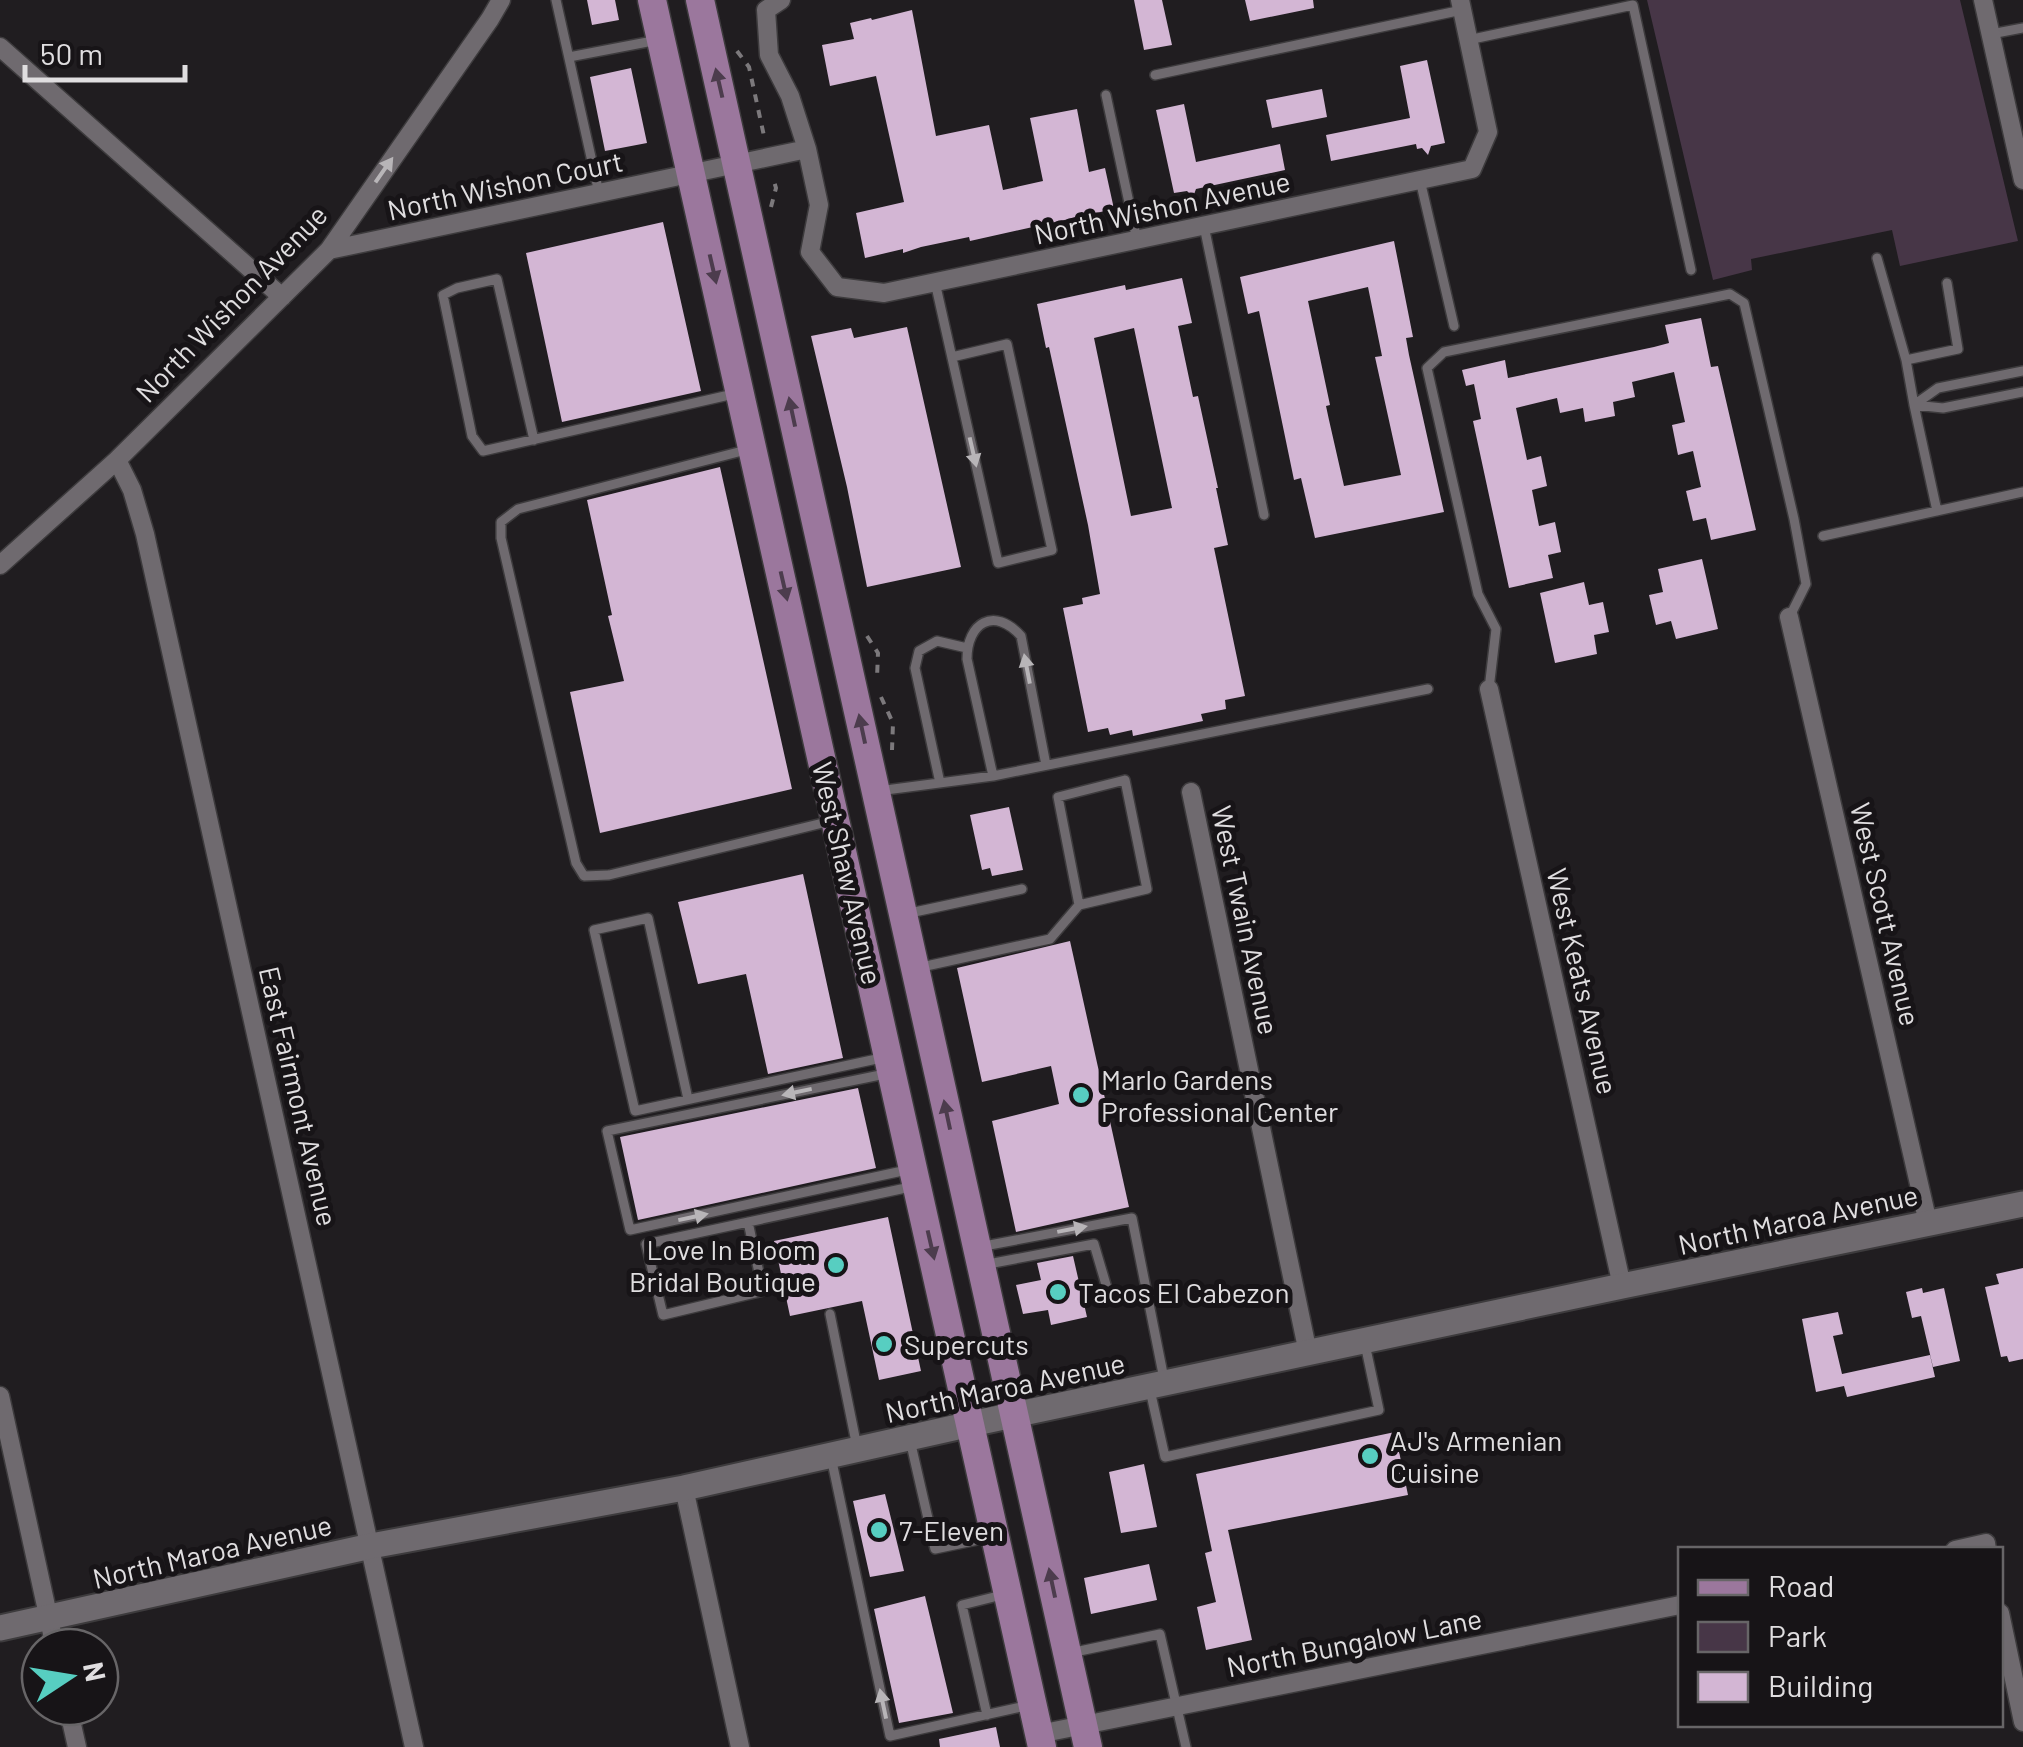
<svg xmlns="http://www.w3.org/2000/svg" width="2023" height="1747" font-family="Barlow,sans-serif">
<rect width="100%" height="100%" fill="#201d20"/>
<path fill="#473647" d="M1647 0H1960L2018 241 1900 266 1892 230 1751 259 1752 270 1713 280Z"/>
<path fill="#d3b6d4" fill-rule="evenodd" d="M587 0H615L619 20 592 25Z
M1134 0H1162L1172 45 1144 50Z
M1245 0H1313L1314 8 1250 21Z
M912 10 936 136 989 125 1003 190 1043 181 1030 118 1077 109 1089 172 1105 168 1114 209 970 241 969 237 921 247 903 253V249L865 258 856 213 904 202 876 76 830 86 822 45 854 39 850 23 871 18 872 20Z
M1427 60 1445 143 1431 146 1428 155 1422 148 1417 149 1416 144 1331 161 1326 135 1410 118 1400 66Z
M631 68 647 143 605 151 590 77Z
M1322 89 1327 117 1272 128 1266 100Z
M1184 104 1196 162 1280 144 1285 170 1196 189 1193 197 1187 191 1174 193 1156 110Z
M663 222 701 391 562 422 526 253Z
M1394 241 1413 337 1406 338 1409 355 1444 512 1315 538 1301 478 1294 480 1259 311 1248 314 1240 277ZM1368 287 1382 356 1375 357 1401 475 1344 486 1329 420 1326 406 1330 405 1308 301Z
M1182 278 1192 323 1178 326 1193 397 1198 396 1218 488H1216L1228 545 1214 548 1245 696 1225 700 1226 709 1201 714 1203 721 1133 736 1132 730 1110 735 1108 728 1088 732 1063 608 1083 604 1082 598 1100 594 1088 525 1049 347 1046 348 1037 304 1125 285 1126 290ZM1134 328 1172 508 1131 516 1094 338Z
M1701 318 1711 367 1718 366 1756 530 1711 540 1706 518 1693 521 1686 491 1701 487 1693 451 1678 455 1672 425 1685 422 1674 372 1632 382 1635 397 1613 402 1615 416 1585 422 1583 408 1560 413 1557 398 1516 408 1527 460 1541 456 1547 486 1532 490 1539 526 1555 522 1561 552 1548 555 1553 578 1509 588 1473 421 1481 419 1474 384 1466 386 1462 370 1505 360 1508 378 1654 347 1669 343 1665 325Z
M907 327 961 567 867 587 847 487 811 336 851 328 854 338Z
M720 467 792 789 600 833 570 692 624 681 608 616 612 615 587 500Z
M1702 559 1718 629 1676 639 1671 621 1656 625 1649 595 1663 592 1658 569Z
M1584 582 1589 605 1603 602 1609 632 1594 635 1597 654 1555 663 1540 593Z
M1009 807 1023 870 992 876 990 868 982 870 970 815Z
M803 874 843 1058 768 1074 746 974 698 984 678 902Z
M1070 941 1129 1207 1016 1232 992 1121 1059 1104 1051 1066 982 1082 957 968Z
M858 1088 876 1168 638 1220 620 1137Z
M888 1217 921 1371 879 1380 862 1301 790 1316 774 1241Z
M1073 1256 1087 1317 1051 1325 1048 1310 1023 1314 1016 1285 1041 1280 1037 1263Z
M2023 1268V1359L2009 1362 2007 1356 2001 1357 1985 1287 1999 1284 1996 1274Z
M1922 1288 1923 1293 1944 1288 1960 1361 1933 1367 1921 1316 1912 1318 1906 1292Z
M1838 1312 1843 1334 1833 1336 1842 1374 1930 1355 1935 1377 1847 1397 1844 1386 1816 1392 1802 1319Z
M1395 1432 1408 1495 1228 1530 1252 1640 1206 1650 1197 1607 1216 1602 1205 1553 1212 1551 1196 1474Z
M1144 1464 1157 1527 1121 1533 1109 1472Z
M885 1494 904 1571 870 1577 853 1501Z
M1149 1564 1157 1600 1091 1614 1084 1578Z
M925 1596 953 1713 899 1723 874 1609Z
M996 1727 1000 1747H940L939 1739Z"/>
<g fill="none" stroke-linecap="round" stroke-linejoin="round">
<g stroke="#3d3b3d" stroke-width="12">
<path id="service" d="M556 0 599 193
M1991 34 2023 28
M1468 40 1633 5 1691 270
M569 57 658 40
M1155 75 1462 10
M1106 95 1137 240
M1420 180 1454 326
M1204 226 1264 515
M1877 258 1906 360 1914 405 1938 388 2023 371
M935 282 998 563 1052 550 1007 344 952 357
M1906 360 1958 349 1947 283
M534 440 497 279 457 288 443 295 472 436 483 451 738 393
M750 449 518 509 501 522V538L576 863 584 876 609 875 831 821
M1937 511 1914 405 1943 408 2023 392
M1823 536 2023 492
M1489 689 1496 629 1478 594 1427 368 1444 352 1730 294 1744 303 1794 519 1806 584 1790 616
M993 776 967 659C967 623 994 606 1021 636L1046 765
M940 783 915 668 919 651 937 641 967 648
M878 791 993 776 1428 689
M905 914 1022 889
M917 968 1050 939 1079 905 1147 889 1125 780 1058 797 1079 905
M890 1073 607 1131 630 1230 907 1170
M688 1099 648 918 594 930 635 1111 886 1057
M748 1222 763 1291 663 1315 646 1244 915 1186
M979 1247 1132 1218 1164 1379
M983 1265 1094 1244 1107 1288
M830 1314 857 1447
M1150 1390 1165 1457 1379 1410 1365 1344
M910 1440 935 1549 992 1537
M831 1457 890 1736 1030 1705
M1070 1653 1160 1634 1186 1747
M987 1715 962 1605 1006 1594"/>
</g>
<g stroke="#3d3b3d" stroke-width="21">
<path id="minor" d="M781 0 766 10 769 55 790 96 807 149 819 205 810 252 837 287 884 293 1472 169 1488 132 1460 0
M1983 0 2023 180
M0 47 282 297
M329 250 807 149
M117 460 132 490 145 534 414 1747
M0 565 117 460 329 250 490 19 501 0
M1789 617 1928 1223
M1489 689 1622 1286
M1191 792 1308 1353
M0 1396 55 1647
M684 1488 740 1747
M1955 1550 1986 1543 1987 1550
M2000 1613 2023 1722
M68 1707 77 1747
M1039 1734 1680 1605"/>
</g>
<g stroke="#3d3b3d" stroke-width="29">
<path id="secondary" d="M0 1628 371 1546 684 1488 971 1424 1622 1286 2023 1204"/>
</g>
<g stroke="#3d3b3d" stroke-width="31">
<path id="primary" d="M652 0 1042 1747
M700 0 1088 1747"/>
</g>
<path stroke="#7c797c" stroke-width="4" stroke-dasharray="8 8" stroke-linecap="butt" d="M737 51 749 67 764 136
M771 207 776 188 773 178
M867 636 878 653 877 678
M881 697 893 723 892 750"/>
<use href="#service" stroke="#6f6a6f" stroke-width="9"/>
<use href="#minor" stroke="#6f6a6f" stroke-width="18"/>
<use href="#secondary" stroke="#6f6a6f" stroke-width="25"/>
<use href="#primary" stroke="#9b779d" stroke-width="28"/>
</g>
<defs><path id="oneway-solid" d="M-6-.8H1V-3.2L6.5 0L1 3.2V.8H-6Z" transform="scale(2.5)"/></defs>
<g fill="#4c3c4d">
<use href="#oneway-solid" transform="translate(719 83) rotate(-103)"/>
<use href="#oneway-solid" transform="translate(713 269) rotate(77)"/>
<use href="#oneway-solid" transform="translate(792 412) rotate(-102)"/>
<use href="#oneway-solid" transform="translate(784 586) rotate(77)"/>
<use href="#oneway-solid" transform="translate(862 729) rotate(-102)"/>
<use href="#oneway-solid" transform="translate(947 1115) rotate(-102)"/>
<use href="#oneway-solid" transform="translate(931 1245) rotate(77)"/>
<use href="#oneway-solid" transform="translate(1052 1583) rotate(-102)"/>
</g>
<g fill="#b8b5b8">
<use href="#oneway-solid" transform="translate(384 170) rotate(-55)"/>
<use href="#oneway-solid" transform="translate(973 452) rotate(77)"/>
<use href="#oneway-solid" transform="translate(1027 669) rotate(-101)"/>
<use href="#oneway-solid" transform="translate(797 1092) rotate(168)"/>
<use href="#oneway-solid" transform="translate(693 1217) rotate(-12)"/>
<use href="#oneway-solid" transform="translate(1072 1229) rotate(-11)"/>
<use href="#oneway-solid" transform="translate(883 1704) rotate(-102)"/>
</g>
<g fill="#57cec1" stroke="#171417" stroke-width="4">
<circle cx="1081" cy="1095" r="10"/>
<circle cx="836" cy="1265" r="10"/>
<circle cx="1058" cy="1292" r="10"/>
<circle cx="884" cy="1344" r="10"/>
<circle cx="1370" cy="1456" r="10"/>
<circle cx="879" cy="1530" r="10"/>
</g>
<g text-anchor="middle" dominant-baseline="central" stroke-width="10" stroke-linejoin="round" paint-order="stroke">
<g font-size="28" fill="#e0dee0" stroke="#171417">
<text transform="translate(505 185) rotate(-12)">North Wishon Court</text>
<text transform="translate(1162 207) rotate(-12)">North Wishon Avenue</text>
<text transform="translate(231 303) rotate(-46)">North Wishon Avenue</text>
<text transform="translate(848 873) rotate(77)">West Shaw Avenue</text>
<text transform="translate(1886 914) rotate(77)">West Scott Avenue</text>
<text transform="translate(1246 920) rotate(78)">West Twain Avenue</text>
<text transform="translate(1583 981) rotate(77)">West Keats Avenue</text>
<text transform="translate(299 1096) rotate(77)">East Fairmont Avenue</text>
<text transform="translate(1798 1219) rotate(-12)">North Maroa Avenue</text>
<text transform="translate(1005 1387) rotate(-12)">North Maroa Avenue</text>
<text transform="translate(212 1551) rotate(-13)">North Maroa Avenue</text>
<text transform="translate(1354 1642) rotate(-11)">North Bungalow Lane</text>
</g>
<g font-size="28" fill="#e0dee0" stroke="#171417" text-anchor="start">
<text x="1101" y="1079">Marlo Gardens<tspan x="1101" dy="32">Professional Center</tspan></text>
<text x="816" y="1249" text-anchor="end">Love In Bloom<tspan x="816" dy="32">Bridal Boutique</tspan></text>
<text x="1078" y="1292">Tacos El Cabezon</text>
<text x="904" y="1344">Supercuts</text>
<text x="1390" y="1440">AJ's Armenian<tspan x="1390" dy="32">Cuisine</tspan></text>
<text x="899" y="1530">7-Eleven</text>
</g>
</g>
<rect x="1678" y="1547" width="325" height="180" fill="#171417" stroke="#676567" stroke-width="2.5"/>
<rect x="1698" y="1580" width="50" height="15" fill="#9b779d" stroke="#676567" stroke-width="2.5"/>
<text x="1768" y="1597" font-size="30" fill="#e0dee0">Road</text>
<rect x="1698" y="1622" width="50" height="30" fill="#473647" stroke="#676567" stroke-width="2.5"/>
<text x="1768" y="1647" font-size="30" fill="#e0dee0">Park</text>
<rect x="1698" y="1672" width="50" height="30" fill="#d3b6d4" stroke="#676567" stroke-width="2.5"/>
<text x="1768" y="1697" font-size="30" fill="#e0dee0">Building</text>
<g transform="translate(70 1677) rotate(78)"><circle r="48" fill="#171417" stroke="#676567" stroke-width="2.5"/>
<path d="M0-8L18 38L0 25L-18 38Z" fill="#57cec1"/>
<text y="-15" font-size="28" font-weight="bold" text-anchor="middle" fill="#e0dee0">N</text>
</g>
<path d="M25 65v15h160v-15" fill="none" stroke="#e0dee0" stroke-width="5"/>
<text x="40" y="65" font-size="30" fill="#e0dee0" stroke="#171417" stroke-width="8" paint-order="stroke">50 m</text>
</svg>
